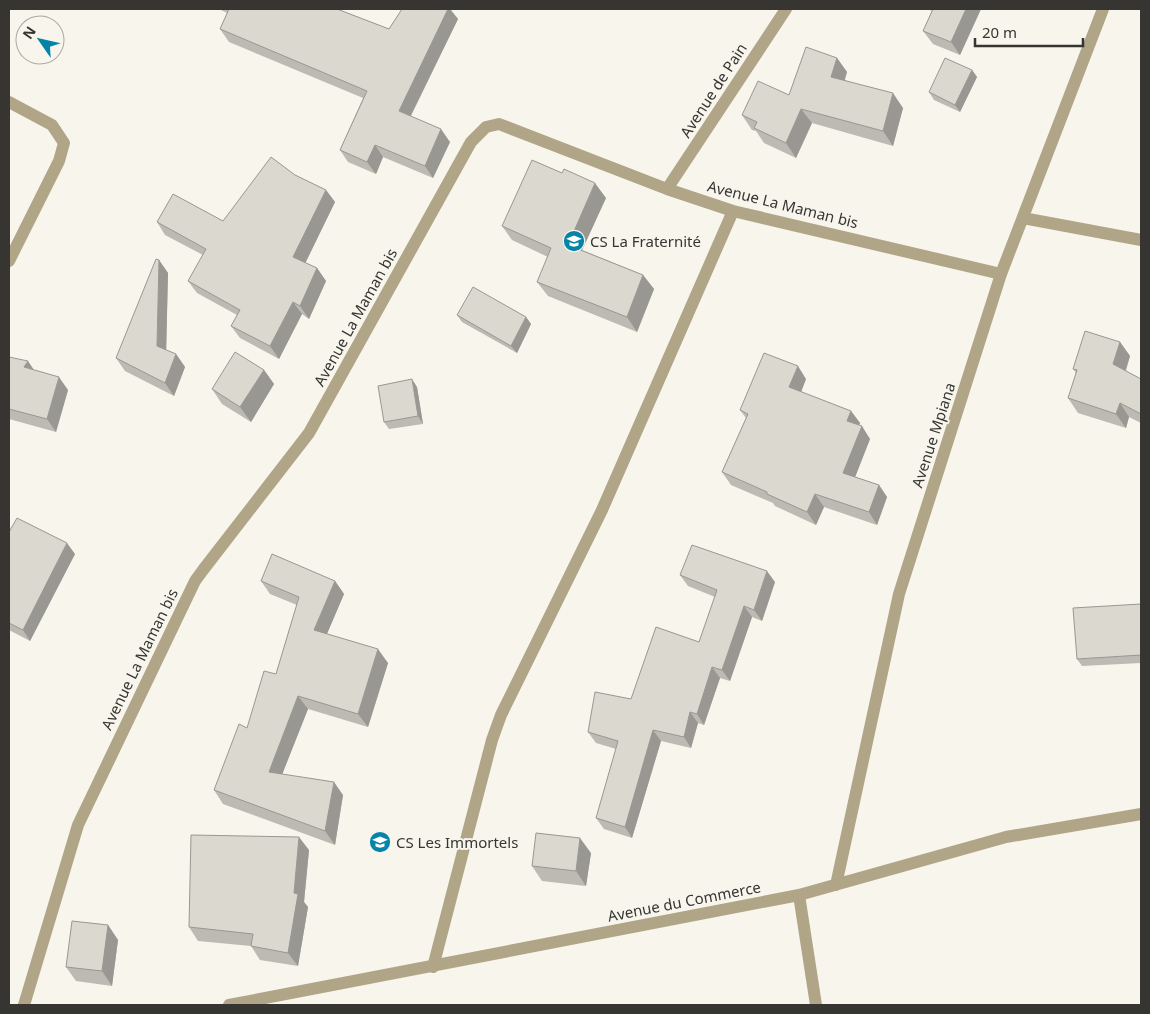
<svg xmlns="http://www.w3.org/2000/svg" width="1150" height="1014" font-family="'Noto Sans',sans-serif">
<rect width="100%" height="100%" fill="#f8f5ed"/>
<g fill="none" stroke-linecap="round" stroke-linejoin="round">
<path stroke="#b0a587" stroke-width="12" d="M9 102 52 125 64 143 59 161 9 261
M667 189 786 9
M1023 218 1141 240
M836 885 899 594 1001 274 1103 9
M799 895 816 1005
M433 967 492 740 501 715 602 510 733 211
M24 1005 78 825 195 581 203 570 309 433 471 142 486 127 499 124 667 189 733 211 1001 274
M229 1005 799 895 1006 837 1141 814"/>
</g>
<path fill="#bcbab3" d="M219 9H337L389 29 402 9H450L458 19 411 116 450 142 433 178 383 157 376 174 348 162 340 150 363 98 229 42 220 29 227 13Z
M928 9H981L960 55 933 44 923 31 932 11Z
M837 58 847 72 845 80 903 108 893 146 812 123 796 158 764 143 756 131 752 130 742 115 789 95Z
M972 70 977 77 960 112 934 100 929 92Z
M295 175 326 190 335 202 305 263 317 268 326 281 309 319 302 314 279 359 240 338 231 326 237 315 197 293 188 281 203 255 165 235 157 222 223 221Z
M606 198 582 250 643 275 654 289 637 332 548 296 537 282 548 257 512 240 502 226Z
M159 260 168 273 166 350 176 354 185 367 174 396 125 371 116 358Z
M457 315 526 317 531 324 517 353 462 322Z
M1120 342 1130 356 1126 371 1141 379V423L1129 417 1126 428 1078 413 1068 398 1076 373 1073 369Z
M9 357 68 390 56 432 9 419Z
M264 370 274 384 251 422 222 404 212 389Z
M806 379 801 392 851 411 860 423 859 425 870 439 855 477 879 485 887 497 877 525 824 507 816 525 775 506 773 503 731 485 722 472 746 418 740 410Z
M417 387 423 424 389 429 384 422Z
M9 532 75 554 30 641 9 630Z
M680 575 775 582 762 621 752 617 730 681 720 678 704 725 698 723 691 748 661 741 632 838 604 829 596 818 616 749 596 743 588 732 631 699 699 642 715 597 688 586Z
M261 581H335L344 594 327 634 388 663 368 727 308 709 282 774 343 795 335 845 223 804 214 790 276 674 297 605 270 594Z
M1141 604V663L1082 666 1077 659Z
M309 850 304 902 308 907 298 966 260 960 251 946 198 941 189 927Z
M591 853 586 886 542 881 532 866Z
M108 925 118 940 112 986 76 981 66 967Z"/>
<path fill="#999792" d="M448 9H450L458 19 407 123 399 111Z
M966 9H981L960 55 951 42Z
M837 58 847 72 841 91 831 77Z
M972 70 977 77 960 112 955 105Z
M893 93 903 108 893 146 883 131Z
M801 109 812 123 796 158 786 143Z
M441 129 450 142 433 178 425 166Z
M375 145 383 157 376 174 367 162Z
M595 183 606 198 578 259 568 245Z
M326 190 335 202 302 270 293 257Z
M159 260 168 273 166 359 157 346Z
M317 268 326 281 309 319 300 306Z
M643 275 654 289 637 332 627 317Z
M293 302 302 314 279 359 270 346Z
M526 317 531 324 517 353 511 346Z
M1120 342 1130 356 1123 378 1113 364Z
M176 354 185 367 174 396 165 383Z
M28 361 36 373 24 367Z
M798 366 806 379 798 400 789 387Z
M264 370 274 384 251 422 240 407Z
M59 377 68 390 56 432 47 419Z
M412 379 417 387 423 424 418 416Z
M1120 403 1129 417 1126 428 1116 414Z
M851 411 860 423 856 434 847 421Z
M862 426 870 439 852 485 843 473Z
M879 485 887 497 877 525 869 512Z
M815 494 824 507 816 525 807 512Z
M67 543 75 554 30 641 23 630Z
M767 571 775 582 762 621 754 610Z
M335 581 344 594 323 643 314 630Z
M744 606 752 617 730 681 722 670Z
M378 649 388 663 368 727 358 714Z
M712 667 720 678 704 725 697 714Z
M298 696 308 709 278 785 269 772Z
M690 712 698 723 691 748 684 737Z
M653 730 661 741 632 838 625 827Z
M334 782 343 795 335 845 325 831Z
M299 837 309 850 304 902 308 907 298 966 288 953Z
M580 838 591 853 586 886 576 871Z
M108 925 118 940 112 986 102 971Z"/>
<path fill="#dbd8d0" stroke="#999792" d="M229 9H337L389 29 402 9H448L399 111 441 129 425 166 375 145 367 162 340 150 367 91 220 29Z
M933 9H966L951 42 923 31Z
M806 47 837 58 831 77 893 93 883 131 801 109 786 143 754 128 757 122 742 115 758 81 789 95Z
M945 58 972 70 955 105 929 92Z
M271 157 295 175 326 190 293 257 317 268 300 306 293 302 270 346 231 326 240 310 188 281 206 249 157 222 173 194 223 221Z
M532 160 562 173 564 169 595 183 568 245 643 275 627 317 537 282 551 248 502 226Z
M156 259 159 260 157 346 176 354 165 383 116 358Z
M473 287 526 317 511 346 457 315Z
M1085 331 1120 342 1113 364 1141 379V414L1120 403 1116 414 1068 398 1077 370 1073 369Z
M235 352 264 370 240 407 212 389Z
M764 353 798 366 789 387 851 411 847 421 862 426 843 473 879 485 869 512 815 494 807 512 767 494V492L722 472 748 414 740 410Z
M9 357 28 361 24 367 59 377 47 419 9 409Z
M412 379 418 416 384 422 378 386Z
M17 518 67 543 23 630 9 623V532Z
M692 545 767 571 754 610 744 606 722 670 712 667 697 714 690 712 684 737 653 730 625 827 596 818 618 741 588 732 595 692 631 699 656 627 699 642 717 590 680 575Z
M272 554 335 581 314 630 378 649 358 714 298 696 269 772 334 782 325 831 214 790 239 724 247 728 264 671 276 674 299 597 261 581Z
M1141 604V655L1077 659 1073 608Z
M536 833 580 838 576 871 532 866Z
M191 835 299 837 294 893 298 894 288 953 251 946 253 934 189 927Z
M72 921 108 925 102 971 66 967Z"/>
<defs>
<g id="school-disc" transform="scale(1.125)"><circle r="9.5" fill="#0484a8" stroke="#f8f5ed"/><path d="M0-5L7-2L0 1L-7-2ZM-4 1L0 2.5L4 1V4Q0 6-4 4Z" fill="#fff"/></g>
</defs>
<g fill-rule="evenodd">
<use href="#school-disc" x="574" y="241"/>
<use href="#school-disc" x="380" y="842"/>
</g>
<g text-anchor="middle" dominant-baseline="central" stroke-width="4" stroke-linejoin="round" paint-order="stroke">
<g font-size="15" fill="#363532" stroke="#f8f5ed">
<text transform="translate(713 90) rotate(-57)">Avenue de Pain</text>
<text transform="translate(783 204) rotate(14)">Avenue La Maman bis</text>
<text transform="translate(355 317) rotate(-61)">Avenue La Maman bis</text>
<text transform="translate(933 435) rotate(-72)">Avenue Mpiana</text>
<text transform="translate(139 659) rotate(-64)">Avenue La Maman bis</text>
<text transform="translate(684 901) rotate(-11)">Avenue du Commerce</text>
</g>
<g font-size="15" fill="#363532" stroke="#f8f5ed" text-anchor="start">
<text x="590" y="241">CS La Fraternité</text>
<text x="396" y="842">CS Les Immortels</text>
</g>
</g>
<rect width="1150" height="1014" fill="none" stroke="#363532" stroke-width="20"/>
<g transform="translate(40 40) rotate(304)"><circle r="24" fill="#f8f5ed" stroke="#aaa8a2"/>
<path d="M0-4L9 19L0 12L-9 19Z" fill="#0484a8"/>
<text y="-8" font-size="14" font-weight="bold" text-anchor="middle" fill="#363532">N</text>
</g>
<path d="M975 38v8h108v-8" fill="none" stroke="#363532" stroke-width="2.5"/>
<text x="982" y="38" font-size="15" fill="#363532" stroke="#f8f5ed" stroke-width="4" paint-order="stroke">20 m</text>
</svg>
